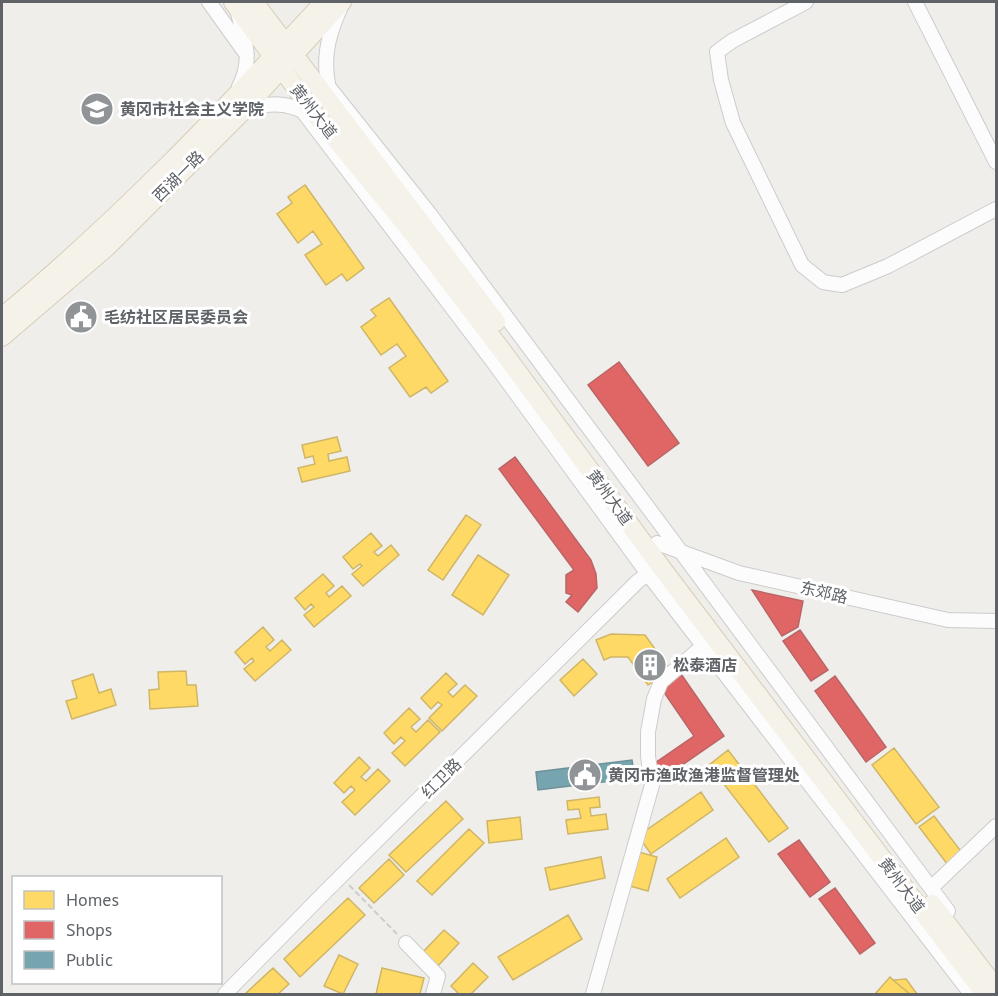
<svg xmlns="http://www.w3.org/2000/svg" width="998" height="996" font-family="'PT Sans','Noto Sans SC',sans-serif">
<rect width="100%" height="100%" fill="#efeeea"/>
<path fill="#ffd966" stroke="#cfb667" stroke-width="1.5" d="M305 185 364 268 347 281 342 274 326 285 305 255 322 244 313 231 298 243 277 214 292 203 288 197Z
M389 298 448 381 431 393 426 387 410 397 389 368 406 356 397 344 381 355 361 327 376 316 371 310Z
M337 437 341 451 328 454 329 461 347 457 350 471 302 482 298 468 315 464 313 456 305 458 302 445Z
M466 515 481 525 443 580 428 570Z
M371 533 382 546 374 552 378 556 391 545 399 555 363 586 352 574 362 566 360 564 353 569 343 557Z
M478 555 509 575 483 615 452 595Z
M323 574 334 586 326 593 329 597 342 586 351 596 314 627 304 615 314 607 311 604 305 610 295 598Z
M263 627 274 640 266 647 270 651 282 640 291 650 255 681 244 669 254 661 252 658 245 664 235 652Z
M611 634 645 635 670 670 648 685 628 657H611L604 660 596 640Z
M583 659 597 674 574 696 560 680Z
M186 671 187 685H196L198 706 150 709 149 690 159 689 158 672Z
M446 673 457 684 448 692 453 697 465 685 477 696 442 731 429 718 442 705 438 702 431 709 421 698Z
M93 674 99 693 111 689 116 705 72 719 66 701 77 698 72 681Z
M409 708 420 719 411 727 416 732 428 720 440 732 405 766 392 753 405 741 401 737 394 744 384 733Z
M894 748 939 807 916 824 872 765Z
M728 750 788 828 769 842 709 765Z
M359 757 370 768 361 777 366 781 378 769 390 781 355 815 342 802 355 790 351 786 344 793 334 783Z
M701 792 713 810 651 854 638 836Z
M599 797 600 807 590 808 591 816 606 814 608 829 568 834 566 820 581 818 579 809 568 810 567 801Z
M446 801 463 819 406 872 389 855Z
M934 816 963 854 948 865 919 827Z
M520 817 522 839 489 843 487 821Z
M469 829 484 843 432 895 417 881Z
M726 838 739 857 680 898 667 879Z
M635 851 657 857 648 891 626 885Z
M601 857 605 878 550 890 545 868Z
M389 859 404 875 374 903 359 888Z
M348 898 365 915 300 977 284 959Z
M568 915 582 939 513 980 498 957Z
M444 930 459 943 437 967 422 953Z
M339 955 358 964 343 994 324 986Z
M473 963 488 977 471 994H459L451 986Z
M273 968 289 984 278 994H245Z
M382 968 424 978 420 994H376Z
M890 977 893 980 910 994H875Z
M906 979 917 994H910L893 980Z"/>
<path fill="#e06666" stroke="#b96567" stroke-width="1.5" d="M619 362 679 443 648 466 588 385Z
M515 457 591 560 596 574 597 588 578 612 566 602 572 595 566 593V575L574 570 499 469Z
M752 590 803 601 798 627 782 636Z
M800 630 828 670 811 681 783 641Z
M681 674 724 736 662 779 652 765 694 736 661 688Z
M835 676 886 747 866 762 815 691Z
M799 840 830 882 810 897 778 854Z
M835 888 875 943 860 954 819 899Z"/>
<path fill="#76a5af" stroke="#6f919a" stroke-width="1.5" d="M632 760 635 778 538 790 536 772Z"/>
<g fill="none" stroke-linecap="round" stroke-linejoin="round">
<g stroke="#cbcccc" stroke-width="16">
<path id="minor" d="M209 2 244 51
M806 2 732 41 717 52 721 80 733 123 802 265 823 282 842 285 888 266 996 209
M915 2 996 162
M238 13C245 40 253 60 239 87
M328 86 429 213 948 911
M330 92C322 62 327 37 340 9
M301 109 491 359 648 574 971 994
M243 112C265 102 287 101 308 114
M657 543 739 573 948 620 996 621
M931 888 996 826
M406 943 438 976 433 994
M225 994 325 892 638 581 654 570
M593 994 652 785 648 756V732L654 699 661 682 703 646"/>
</g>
<g stroke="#d7ceb8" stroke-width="20">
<path id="major" d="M233 2 315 114 407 226 503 352 664 571 985 994
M254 2 496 322
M2 317C118 221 222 112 324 2
M2 337 107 247 241 113 342 2
M932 904 996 988"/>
</g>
<path stroke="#cacfcc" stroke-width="2" stroke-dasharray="6 3" stroke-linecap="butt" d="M349 885 397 934"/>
<use href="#minor" stroke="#fdfcfc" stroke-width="14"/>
<use href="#major" stroke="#f4f2e9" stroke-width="18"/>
</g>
<defs>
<g id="university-disc" transform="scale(1.725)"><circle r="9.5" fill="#919496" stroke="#fff"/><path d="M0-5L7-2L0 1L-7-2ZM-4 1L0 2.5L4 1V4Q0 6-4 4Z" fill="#fff"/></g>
<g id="civic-disc" transform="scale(1.725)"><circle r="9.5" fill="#919496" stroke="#fff"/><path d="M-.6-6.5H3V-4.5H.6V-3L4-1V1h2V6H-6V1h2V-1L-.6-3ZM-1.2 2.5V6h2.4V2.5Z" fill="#fff"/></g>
<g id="building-disc" transform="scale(1.725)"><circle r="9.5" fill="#919496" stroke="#fff"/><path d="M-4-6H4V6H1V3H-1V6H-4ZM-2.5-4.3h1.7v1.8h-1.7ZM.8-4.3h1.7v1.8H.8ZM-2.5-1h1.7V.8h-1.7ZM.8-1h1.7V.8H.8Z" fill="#fff"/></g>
</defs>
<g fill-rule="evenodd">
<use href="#university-disc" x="97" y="109"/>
<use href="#civic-disc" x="81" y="317"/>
<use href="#building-disc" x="650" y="665"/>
<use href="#civic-disc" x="585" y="775"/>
</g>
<g text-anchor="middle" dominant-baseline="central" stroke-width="6" stroke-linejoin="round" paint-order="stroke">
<g font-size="16" font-weight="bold" fill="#5f6368" stroke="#fff" text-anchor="start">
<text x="120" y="109">黄冈市社会主义学院</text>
<text x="104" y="317">毛纺社区居民委员会</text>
<text x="673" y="665">松泰酒店</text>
<text x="608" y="775">黄冈市渔政渔港监督管理处</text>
</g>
<g font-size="16" fill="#5f6368" stroke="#fff">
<text transform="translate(314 111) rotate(52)">黄州大道</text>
<text transform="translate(178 176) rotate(-45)">西湖一路</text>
<text transform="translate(610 497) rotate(54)">黄州大道</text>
<text transform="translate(824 592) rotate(13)">东郊路</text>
<text transform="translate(441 778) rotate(-45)">红卫路</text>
<text transform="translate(902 885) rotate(53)">黄州大道</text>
</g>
</g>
<rect width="998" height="996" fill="none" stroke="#5f6368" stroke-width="6"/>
<rect x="12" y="876" width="210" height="108" fill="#ffffff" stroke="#bfc1c3" stroke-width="1.5"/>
<rect x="24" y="891" width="30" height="18" fill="#ffd966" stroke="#bfc1c3" stroke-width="1.5"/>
<text x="66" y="906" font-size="18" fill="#5f6368">Homes</text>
<rect x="24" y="921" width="30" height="18" fill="#e06666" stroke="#bfc1c3" stroke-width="1.5"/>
<text x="66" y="936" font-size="18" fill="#5f6368">Shops</text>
<rect x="24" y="951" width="30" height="18" fill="#76a5af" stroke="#bfc1c3" stroke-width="1.5"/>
<text x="66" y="966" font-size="18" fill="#5f6368">Public</text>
</svg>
